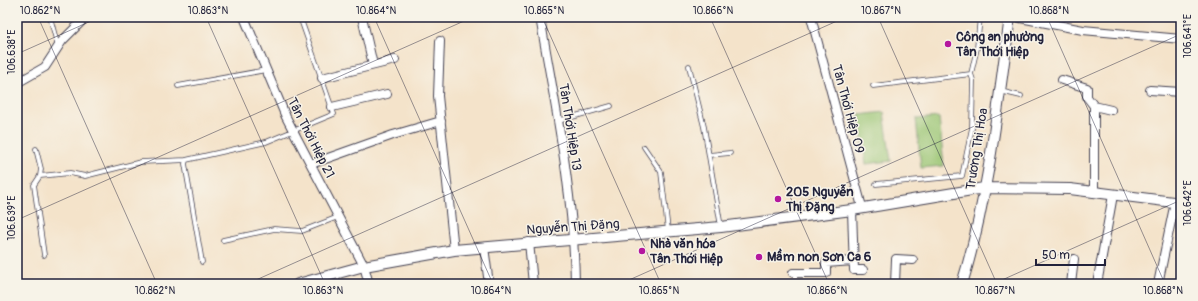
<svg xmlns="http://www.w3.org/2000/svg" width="1198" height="301" font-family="Pangolin,sans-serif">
<rect width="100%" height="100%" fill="#f7f3e8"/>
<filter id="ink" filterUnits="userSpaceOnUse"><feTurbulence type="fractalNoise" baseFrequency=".025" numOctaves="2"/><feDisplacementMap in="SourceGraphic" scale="8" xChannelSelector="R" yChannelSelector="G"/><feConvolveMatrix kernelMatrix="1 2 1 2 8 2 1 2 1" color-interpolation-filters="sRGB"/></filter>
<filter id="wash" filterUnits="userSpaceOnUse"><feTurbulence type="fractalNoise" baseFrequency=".012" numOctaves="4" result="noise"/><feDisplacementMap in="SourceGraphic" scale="16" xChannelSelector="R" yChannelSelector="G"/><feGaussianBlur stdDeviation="0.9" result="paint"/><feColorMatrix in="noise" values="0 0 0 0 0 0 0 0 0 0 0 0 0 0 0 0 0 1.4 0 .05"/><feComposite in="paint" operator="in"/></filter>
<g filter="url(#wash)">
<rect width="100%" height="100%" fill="#f4e3ca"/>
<path fill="#9ac572" stroke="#5e7456" d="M884 112 891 161 866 164 859 115Z
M939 117 944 166 921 168 916 119Z"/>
</g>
<g filter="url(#ink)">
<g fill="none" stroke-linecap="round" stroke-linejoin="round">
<g stroke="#423f50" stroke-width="5.5">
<path id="service" d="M50 17 58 47
M689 66 704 127 721 227
M178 86 266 70
M873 86 971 74 977 48 980 17
M1000 91 1021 96
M558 121 611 106
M644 147 661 172 668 230
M36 149 41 169 40 176
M709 155 730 153
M876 184 962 176 972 128 973 80 971 74
M223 240 274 229 302 231 338 217
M44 255 34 185 40 176 70 173 85 176 141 162 186 160
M202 262 185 164 186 160 266 142 334 114 300 17"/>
</g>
<g stroke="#423f50" stroke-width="10">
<path id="minor" d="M244 17 286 117 364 266 369 284
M362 17 373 65
M540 17C555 105 574 194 575 284
M811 17 862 207
M1015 17 1083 30 1181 39
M440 41 438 96 454 250
M322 78 395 60
M1062 80 1087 88V97L1094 106
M17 83 45 67 62 41 86 17
M1150 90 1181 92
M332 107 387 94
M311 164 393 135 441 121
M1094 193V106L1111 110
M852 210 854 270H863
M529 242 533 284
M484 247 489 284
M793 273H826V263L853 261
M850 284H860
M895 284 896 259 913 260
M1071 284 1074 259
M1097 284 1113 195
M1158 284 1175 202"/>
</g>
<g stroke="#423f50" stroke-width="12">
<path id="tertiary" d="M298 284 364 266 454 250 721 227 852 210 984 188 1070 189 1181 203
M962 284C988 200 998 104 1010 17"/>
</g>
<use href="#service" stroke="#fff" stroke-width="4"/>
<use href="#minor" stroke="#fff" stroke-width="8"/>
<use href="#tertiary" stroke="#fff" stroke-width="10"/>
</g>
</g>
<path fill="none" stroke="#22223b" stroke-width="1" stroke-opacity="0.45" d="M38 17 157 284M206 17 325 284M374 17 493 284M542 17 661 284M710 17 829 284M878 17 997 284M1047 17 1165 284M17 54 100 17M17 220 473 17M247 284 846 17M620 284 1181 34M993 284 1181 200"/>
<g fill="#b5179e" stroke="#f7f3e8" stroke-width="1.5">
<circle cx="948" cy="44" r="4"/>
<circle cx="778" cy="199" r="4"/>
<circle cx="642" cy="251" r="4"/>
<circle cx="759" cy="257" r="4"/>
</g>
<g text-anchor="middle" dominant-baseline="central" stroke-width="3" stroke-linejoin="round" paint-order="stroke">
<g font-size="13" font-weight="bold" fill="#22223b" stroke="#f7f3e8" text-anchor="start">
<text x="956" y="37">Công an phường<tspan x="956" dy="15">Tân Thới Hiệp</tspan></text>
<text x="786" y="192">205 Nguyễn<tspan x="786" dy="15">Thị Đặng</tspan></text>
<text x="650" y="244">Nhà văn hóa<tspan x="650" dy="15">Tân Thới Hiệp</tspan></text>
<text x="767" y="257">Mầm non Sơn Ca 6</text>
</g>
<g font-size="13" fill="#22223b" stroke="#f7f3e8">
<text transform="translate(848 109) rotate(75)">Tân Thới Hiệp 09</text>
<text transform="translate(570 127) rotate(81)">Tân Thới Hiệp 13</text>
<text transform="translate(311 138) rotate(63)">Tân Thới Hiệp 21</text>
<text transform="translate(977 149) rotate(-81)">Trương Thị Hoa</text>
<text transform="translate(573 227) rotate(-4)">Nguyễn Thị Đặng</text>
</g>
</g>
<rect width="1198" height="301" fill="none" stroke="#f7f3e8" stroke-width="44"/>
<path d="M1036 259v6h69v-6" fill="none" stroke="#22223b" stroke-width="2"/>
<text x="1042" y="259" font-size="12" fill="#22223b" stroke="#f7f3e8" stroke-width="3" paint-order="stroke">50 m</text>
<rect x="22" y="22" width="1154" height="257" fill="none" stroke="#22223b" stroke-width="1.5"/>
<g font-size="10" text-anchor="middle" fill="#22223b">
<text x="40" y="14">10.862°N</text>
<text x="208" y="14">10.863°N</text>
<text x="376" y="14">10.864°N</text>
<text x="544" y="14">10.865°N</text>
<text x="713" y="14">10.866°N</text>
<text x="881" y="14">10.867°N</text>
<text x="1049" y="14">10.868°N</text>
<text transform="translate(1187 36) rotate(-90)" y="4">106.641°E</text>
<text transform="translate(11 52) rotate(-90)" y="4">106.638°E</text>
<text transform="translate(1187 203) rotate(-90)" y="4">106.642°E</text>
<text transform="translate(11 218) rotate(-90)" y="4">106.639°E</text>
<text x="155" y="294">10.862°N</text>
<text x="323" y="294">10.863°N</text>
<text x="491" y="294">10.864°N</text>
<text x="659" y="294">10.865°N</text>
<text x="827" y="294">10.866°N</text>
<text x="995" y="294">10.867°N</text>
<text x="1163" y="294">10.868°N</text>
</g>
</svg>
